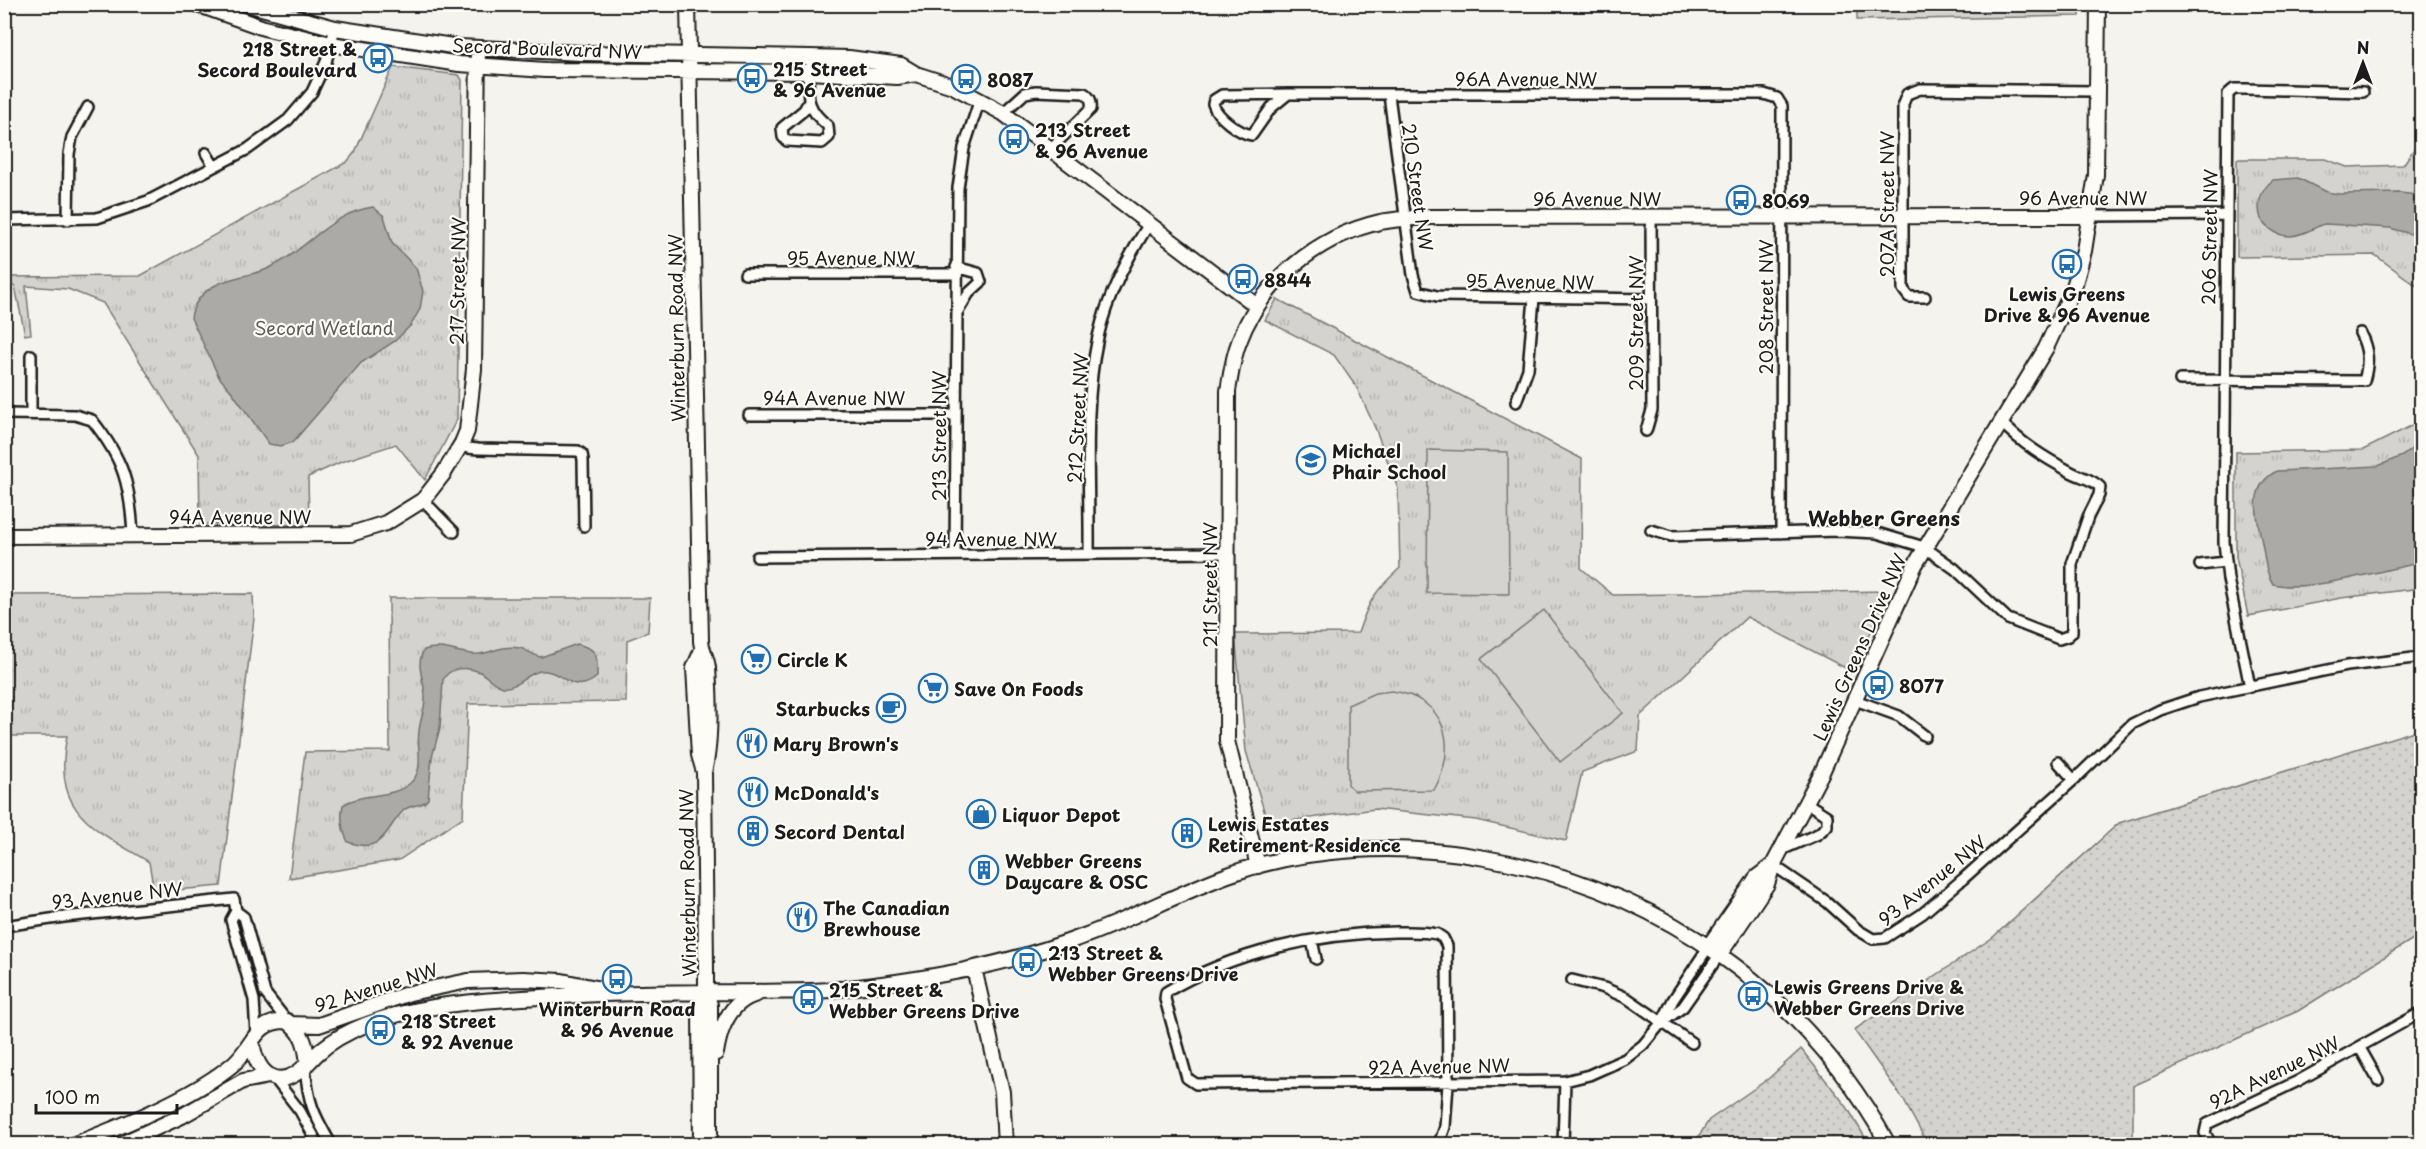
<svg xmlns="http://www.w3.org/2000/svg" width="2426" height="1149" font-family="'Playpen Sans',sans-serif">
<defs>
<pattern id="grass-dots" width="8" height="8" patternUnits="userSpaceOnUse" patternTransform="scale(1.5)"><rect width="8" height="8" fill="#d4d3cf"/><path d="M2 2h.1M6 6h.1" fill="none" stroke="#b5b5b1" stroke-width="1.8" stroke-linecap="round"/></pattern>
<pattern id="forest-firs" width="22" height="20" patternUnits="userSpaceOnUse" patternTransform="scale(1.5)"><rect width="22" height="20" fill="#d4d3cf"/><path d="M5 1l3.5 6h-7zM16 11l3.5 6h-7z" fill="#b5b5b1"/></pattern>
<pattern id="park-tufts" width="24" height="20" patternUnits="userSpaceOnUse" patternTransform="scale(1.5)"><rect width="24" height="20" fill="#d4d3cf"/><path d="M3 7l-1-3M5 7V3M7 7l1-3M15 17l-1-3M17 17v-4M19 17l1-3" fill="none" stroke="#b5b5b1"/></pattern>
</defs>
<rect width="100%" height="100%" fill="#f4f3ee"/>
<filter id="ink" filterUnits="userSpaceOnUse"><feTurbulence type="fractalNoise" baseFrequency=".0167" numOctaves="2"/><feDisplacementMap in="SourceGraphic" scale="12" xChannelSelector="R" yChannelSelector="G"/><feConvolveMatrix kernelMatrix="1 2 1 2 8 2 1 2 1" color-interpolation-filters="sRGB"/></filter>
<g filter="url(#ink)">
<path fill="url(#grass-dots)" stroke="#787876" stroke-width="1.5" d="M2414 731 2422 732 2421 934 2298 1011 2133 1086V1144L1927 1143 1903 1099 1854 1030 1992 938 2119 823Z
M1801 1049 1847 1107 1869 1144H1694L1709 1120 1768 1079Z"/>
<path fill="url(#forest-firs)" stroke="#787876" stroke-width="1.5" d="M1857 5H2080V16L1857 20Z"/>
<path fill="url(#park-tufts)" stroke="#787876" stroke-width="1.5" d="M393 67 459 75 462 80 457 419 425 480 396 444 341 462 308 477 309 525 200 524 199 455 103 303 68 289 26 286 31 334 25 335 15 286H5L4 277 140 276 347 162 355 152Z
M2421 139V289L2375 255 2237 257V159H2325L2347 167 2403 165Z
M1277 299 1582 459 1581 568 1613 595 1889 591 1853 672 1747 617 1640 716 1638 751 1582 772 1566 841 1476 820 1375 809 1268 824 1246 751 1235 634 1358 633C1369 600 1375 591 1400 568L1398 489 1376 430 1357 388 1334 355 1265 320Z
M2421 421V588L2341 598 2248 616 2236 557V452L2363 450Z
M253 594 254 618 221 886 154 892 149 862C91 827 52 813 67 736H5V595Z
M389 598H650L648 632 627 640 626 702 468 704 463 817 399 860 289 878 305 752 390 751Z
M1014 1140 1427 1142 1426 1144H1014Z"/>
<path fill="#d4d3cf" stroke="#787876" stroke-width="1.5" d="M1428 450 1508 452 1509 594 1427 593Z
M1544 610 1623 713 1560 762 1481 659Z
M1392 691C1446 698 1459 746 1434 790L1355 791 1348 785V705L1375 693Z"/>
<path fill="#abaaa6" stroke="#72716f" stroke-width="1.5" d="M2298 178 2326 192 2339 194 2400 193 2417 195 2421 193V237L2390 228 2326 224C2319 224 2315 229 2308 231 2289 240 2274 237 2261 219 2256 204 2261 189 2273 180Z
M373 207 384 216 392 243 416 268 423 291 420 309 411 325 395 341 361 363 293 442 281 446 269 444 232 392 219 377 191 318C193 303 202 293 214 286 230 277 250 276 267 269 306 252 329 213 373 207Z
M2421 442V563C2382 569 2310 593 2273 584 2265 572 2265 557 2262 543 2257 517 2247 486 2277 471L2378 466 2402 456Z
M577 644C600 650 597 656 597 677 574 696 564 673 546 671 529 669 519 689 503 687 494 685 488 677 480 672 467 666 449 667 443 680L440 728 432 757 428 799C421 808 410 803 403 811 385 829 384 855 348 842 342 830 340 818 343 805 363 792 391 799 409 784 426 771 416 749 419 731 420 719 426 708 425 695 424 679 415 665 424 650 444 643 460 656 479 654 494 652 501 645 520 648 528 650 533 656 541 657Z"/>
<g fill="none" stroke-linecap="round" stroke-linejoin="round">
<g stroke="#1c1c1c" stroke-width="14">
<path id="street" d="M1288 94 1271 108 1252 135C1239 133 1217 117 1213 104L1214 100 1222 95 1288 94H1764L1777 98 1782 106 1781 533
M1389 95 1413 275 1418 291 1437 296 1651 299
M808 103 804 110 782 128 783 137 787 141 822 143 829 137 828 126C804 107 808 96 809 68
M1003 113 1025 93 1036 91 1084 93C1091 97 1092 102 1091 109L1050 149
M206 153 214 166
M2090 216 2226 215
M4 220 97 218 148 201 248 149 288 120 312 92 326 62 335 28
M68 220 69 154 72 137 88 107
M956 267 978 273 981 282 969 293 957 313
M745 274H956
M1925 297H1909L1903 289V104L1907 94 1920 89 2096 91
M31 355V414
M2180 380 2364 381C2369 363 2369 350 2360 333
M1516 402 1528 369 1534 298
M4 414 75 415 92 420C124 460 130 484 133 534
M749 415H955
M1646 431 1652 410 1651 215
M462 443 468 448 478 449 578 451 582 454 583 460 584 526
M423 500 454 532
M1651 530 1671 536 1837 531 1877 533 1924 547 1955 569 2008 619 2059 639 2068 636 2072 632V564L2088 517 2099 495 2100 487C2091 478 2082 478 2071 472 2045 458 2022 444 2001 422
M1089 554C1090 483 1083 407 1098 337 1107 296 1127 259 1149 224
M955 555 958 188 964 148 980 99
M757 557 1226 553
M2200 565 2225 562
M2250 687 2228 579 2224 542 2228 94 2234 89H2245L2363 92
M1855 700 1899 716 1925 736
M2058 762 2074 780
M1781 850 1818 834 1827 826V816L1807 803
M1773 865 1827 902 1858 930 1873 939 1885 938 1922 914 1963 879 2077 777 2132 724 2160 710 2199 697 2347 666 2422 657
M236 911 244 917 265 993 287 1021
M4 926 64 917 234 899 236 911 231 920 254 1000 256 1034
M1312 940 1316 959
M1572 980 1604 988 1627 998 1692 1043
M1664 1021 1683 1007 1720 954
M2360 1048 2378 1080
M305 1066C308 1102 313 1113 331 1144
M275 1079 300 1111 318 1144
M1439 1144 1445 1127 1448 1084 1447 946 1443 938 1437 934C1423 931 1409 932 1396 932 1319 933 1232 952 1166 992L1165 999 1187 1078 1196 1084 1565 1081 1589 1075 1625 1059 1643 1045 1662 1022 1673 1000 1709 946
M1563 1144 1565 1081
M2211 1144 2205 1133 2207 1124 2298 1081 2422 1012"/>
</g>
<g stroke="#1c1c1c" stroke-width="18">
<path id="secondary" d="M196 4 264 28 331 44 459 64 545 70 809 72 897 77 916 74
M247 4 335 28 459 47 581 53 809 57 849 58 901 65 916 74 953 86 1003 113 1257 306
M688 4 701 641C702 651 707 658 708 668 710 698 711 744 704 772
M4 536 351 534 386 523 423 500 444 473 462 443 467 431 474 369 478 49
M1258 866 1227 741 1228 391C1231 374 1233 357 1239 342 1261 282 1318 236 1380 222 1396 219 1413 218 1430 217L2090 216
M1709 946 1757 877 1773 865
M1720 954 1767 884 1773 865 1822 772 1915 565 2046 348 2074 287 2084 251 2096 175 2098 4
M974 968 1002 1092 1005 1144
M706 992 710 1005V1144
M252 1041C256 1077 281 1093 308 1063 306 1047 304 1034 291 1024
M716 1053C720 1027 730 1001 757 994
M308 1063C362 999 501 1000 579 995 637 992 694 992 752 992 778 991 805 992 830 990 916 981 1003 967 1084 936 1133 918 1179 893 1228 875 1308 846 1402 843 1485 858 1659 889 1803 990 1888 1144
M4 1143 5 1144
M75 1144C123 1126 193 1097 232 1065 255 1046 253 1021 287 1021L291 1024 319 1025 410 993 468 981 523 979 562 981 601 989
M121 1144 182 1116 243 1081 269 1076
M701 1144 700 1008 706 992V967L704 772 699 755 694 668 702 650"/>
</g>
<use href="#street" stroke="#fdfcf7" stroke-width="9"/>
<use href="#secondary" stroke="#fdfcf7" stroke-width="14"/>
</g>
</g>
<defs>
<g id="bus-ring" transform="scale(1.5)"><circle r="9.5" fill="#fdfcf7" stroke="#1f6fb2" stroke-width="1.5"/><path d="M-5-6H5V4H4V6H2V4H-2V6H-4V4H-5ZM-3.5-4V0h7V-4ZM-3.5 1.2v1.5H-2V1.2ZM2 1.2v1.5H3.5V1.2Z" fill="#1f6fb2"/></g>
<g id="school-ring" transform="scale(1.5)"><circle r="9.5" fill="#fdfcf7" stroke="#1f6fb2" stroke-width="1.5"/><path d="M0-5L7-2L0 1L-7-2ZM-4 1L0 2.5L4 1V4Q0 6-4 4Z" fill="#1f6fb2"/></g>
<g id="supermarket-ring" transform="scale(1.5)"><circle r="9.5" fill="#fdfcf7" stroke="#1f6fb2" stroke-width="1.5"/><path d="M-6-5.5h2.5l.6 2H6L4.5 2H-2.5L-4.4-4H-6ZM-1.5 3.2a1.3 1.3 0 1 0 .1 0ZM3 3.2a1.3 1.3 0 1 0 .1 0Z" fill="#1f6fb2"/></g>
<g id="cafe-ring" transform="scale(1.5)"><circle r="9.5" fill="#fdfcf7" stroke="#1f6fb2" stroke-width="1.5"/><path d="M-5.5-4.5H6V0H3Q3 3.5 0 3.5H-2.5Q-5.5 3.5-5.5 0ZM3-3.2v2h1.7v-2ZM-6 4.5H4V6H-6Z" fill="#1f6fb2"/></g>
<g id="restaurant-ring" transform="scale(1.5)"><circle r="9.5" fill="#fdfcf7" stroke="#1f6fb2" stroke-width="1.5"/><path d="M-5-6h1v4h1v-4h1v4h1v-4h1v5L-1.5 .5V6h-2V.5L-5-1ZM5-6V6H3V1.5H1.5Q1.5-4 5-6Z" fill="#1f6fb2"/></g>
<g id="shop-ring" transform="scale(1.5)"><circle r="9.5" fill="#fdfcf7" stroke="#1f6fb2" stroke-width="1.5"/><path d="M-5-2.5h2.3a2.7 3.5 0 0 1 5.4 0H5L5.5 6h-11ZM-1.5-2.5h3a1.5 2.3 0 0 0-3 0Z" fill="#1f6fb2"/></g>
<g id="building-ring" transform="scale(1.5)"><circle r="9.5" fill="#fdfcf7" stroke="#1f6fb2" stroke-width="1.5"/><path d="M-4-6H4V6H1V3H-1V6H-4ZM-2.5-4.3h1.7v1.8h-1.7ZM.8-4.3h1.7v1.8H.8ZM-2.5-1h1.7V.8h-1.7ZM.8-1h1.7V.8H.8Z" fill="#1f6fb2"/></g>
</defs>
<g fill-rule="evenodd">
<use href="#bus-ring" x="378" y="58"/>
<use href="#bus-ring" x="752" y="78"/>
<use href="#bus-ring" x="966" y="79"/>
<use href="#bus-ring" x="1014" y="139"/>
<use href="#bus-ring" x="1741" y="200"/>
<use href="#bus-ring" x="2067" y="264"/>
<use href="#bus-ring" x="1243" y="279"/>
<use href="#school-ring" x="1311" y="460"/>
<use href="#supermarket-ring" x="756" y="659"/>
<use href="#bus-ring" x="1878" y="685"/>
<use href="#supermarket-ring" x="933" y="688"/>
<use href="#cafe-ring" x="891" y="708"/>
<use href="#restaurant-ring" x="752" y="743"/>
<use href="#restaurant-ring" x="753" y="792"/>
<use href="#shop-ring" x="981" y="814"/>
<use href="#building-ring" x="753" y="831"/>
<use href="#building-ring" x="1187" y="833"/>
<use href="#building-ring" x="984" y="870"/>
<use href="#restaurant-ring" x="802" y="917"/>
<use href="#bus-ring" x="1027" y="962"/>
<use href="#bus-ring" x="617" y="979"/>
<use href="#bus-ring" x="1753" y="996"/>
<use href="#bus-ring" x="808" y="999"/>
<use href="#bus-ring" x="380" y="1030"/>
</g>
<g text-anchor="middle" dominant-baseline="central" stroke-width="4.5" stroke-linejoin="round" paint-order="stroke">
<g font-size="18" font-weight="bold" fill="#1c1c1c" stroke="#fdfcf7" text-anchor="start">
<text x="357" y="48" text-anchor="end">218 Street &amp;<tspan x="357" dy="21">Secord Boulevard</tspan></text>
<text x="773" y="68">215 Street<tspan x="773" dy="21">&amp; 96 Avenue</tspan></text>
<text x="987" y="79">8087</text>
<text x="1035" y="129">213 Street<tspan x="1035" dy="21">&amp; 96 Avenue</tspan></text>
<text x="1762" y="200">8069</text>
<text x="1264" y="279">8844</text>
<text x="2067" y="293" text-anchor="middle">Lewis Greens<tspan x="2067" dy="21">Drive &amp; 96 Avenue</tspan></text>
<text x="1332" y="450">Michael<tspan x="1332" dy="21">Phair School</tspan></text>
<text x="777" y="659">Circle K</text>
<text x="1899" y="685">8077</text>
<text x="954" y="688">Save On Foods</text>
<text x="870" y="708" text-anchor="end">Starbucks</text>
<text x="773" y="743">Mary Brown's</text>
<text x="774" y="792">McDonald's</text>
<text x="1002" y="814">Liquor Depot</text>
<text x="1208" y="823">Lewis Estates<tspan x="1208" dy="21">Retirement Residence</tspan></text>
<text x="774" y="831">Secord Dental</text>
<text x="1005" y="860">Webber Greens<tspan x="1005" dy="21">Daycare &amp; OSC</tspan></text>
<text x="823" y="907">The Canadian<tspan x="823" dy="21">Brewhouse</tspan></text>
<text x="1048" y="952">213 Street &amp;<tspan x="1048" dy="21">Webber Greens Drive</tspan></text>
<text x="1774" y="986">Lewis Greens Drive &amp;<tspan x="1774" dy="21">Webber Greens Drive</tspan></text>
<text x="829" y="989">215 Street &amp;<tspan x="829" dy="21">Webber Greens Drive</tspan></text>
<text x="617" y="1008" text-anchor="middle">Winterburn Road<tspan x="617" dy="21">&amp; 96 Avenue</tspan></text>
<text x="401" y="1020">218 Street<tspan x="401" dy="21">&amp; 92 Avenue</tspan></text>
</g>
<g font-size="18" fill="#1c1c1c" stroke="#fdfcf7">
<text transform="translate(547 48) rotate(2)">Secord Boulevard NW</text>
<text x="1526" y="78">96A Avenue NW</text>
<text transform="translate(1418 187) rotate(82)">210 Street NW</text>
<text x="2083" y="197">96 Avenue NW</text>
<text x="1597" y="198">96 Avenue NW</text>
<text transform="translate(1886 204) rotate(-90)">207A Street NW</text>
<text transform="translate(2209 237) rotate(-89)">206 Street NW</text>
<text x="851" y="257">95 Avenue NW</text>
<text transform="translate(457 281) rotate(-89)">217 Street NW</text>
<text transform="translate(1530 281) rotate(1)">95 Avenue NW</text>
<text transform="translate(1765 307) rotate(-90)">208 Street NW</text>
<text transform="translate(1635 323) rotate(-90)">209 Street NW</text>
<text transform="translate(676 328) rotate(-91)">Winterburn Road NW</text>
<text x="834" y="397">94A Avenue NW</text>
<text transform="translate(1077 418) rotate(-87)">212 Street NW</text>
<text transform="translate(938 436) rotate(-90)">213 Street NW</text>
<text x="240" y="516">94A Avenue NW</text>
<text x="991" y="538">94 Avenue NW</text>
<text transform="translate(1209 585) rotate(-90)">211 Street NW</text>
<text transform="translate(1859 647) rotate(-66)">Lewis Greens Drive NW</text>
<text transform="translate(1932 880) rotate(-39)">93 Avenue NW</text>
<text transform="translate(687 883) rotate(-91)">Winterburn Road NW</text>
<text transform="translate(117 895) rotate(-6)">93 Avenue NW</text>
<text transform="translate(376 987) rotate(-17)">92 Avenue NW</text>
<text transform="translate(1439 1066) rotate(-1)">92A Avenue NW</text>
<text transform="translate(2274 1072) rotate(-26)">92A Avenue NW</text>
</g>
<g font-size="18" fill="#5c5c5b" stroke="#fdfcf7">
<text x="324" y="327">Secord Wetland</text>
</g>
<g font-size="20" font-weight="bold" fill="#1c1c1c" stroke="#fdfcf7">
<text x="1884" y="518">Webber Greens</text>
</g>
</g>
<rect width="2426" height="1149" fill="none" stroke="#fdfcf7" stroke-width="24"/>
<rect x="12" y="12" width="2402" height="1125" fill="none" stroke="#1c1c1c" stroke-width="2" filter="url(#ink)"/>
<g transform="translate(2363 63)" stroke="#fdfcf7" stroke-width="4.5" paint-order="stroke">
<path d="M0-4.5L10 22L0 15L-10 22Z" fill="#1c1c1c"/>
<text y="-9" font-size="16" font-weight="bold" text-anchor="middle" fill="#1c1c1c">N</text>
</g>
<path d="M36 1104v9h141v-9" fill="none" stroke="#1c1c1c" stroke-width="3"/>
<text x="45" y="1104" font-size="18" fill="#1c1c1c" stroke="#fdfcf7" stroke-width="4.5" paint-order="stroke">100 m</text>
</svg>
